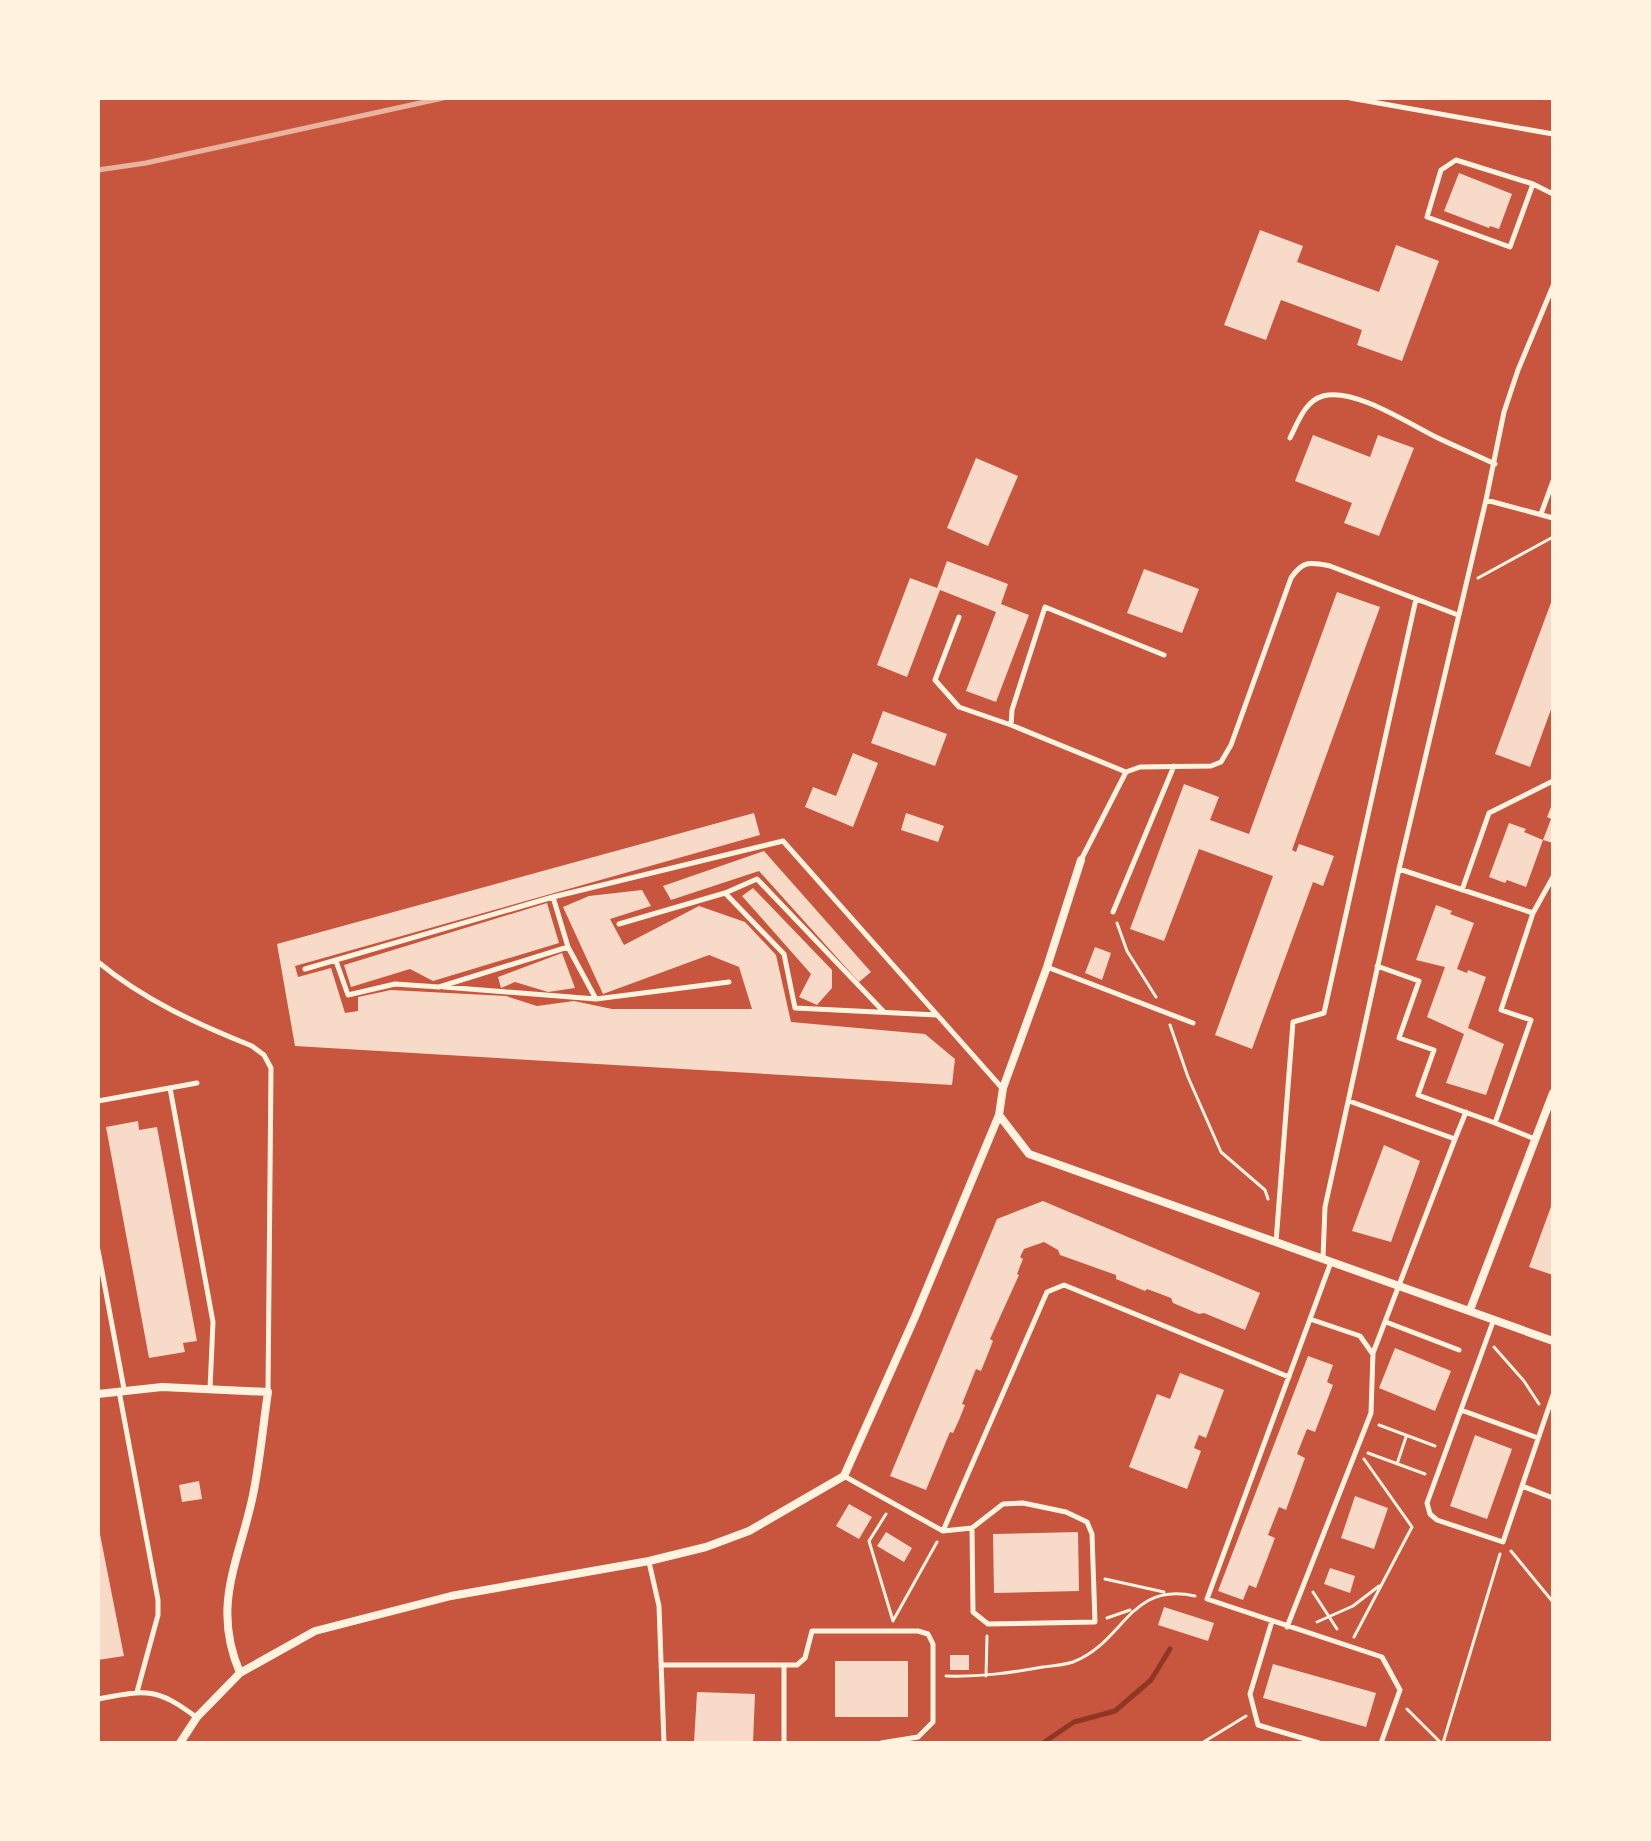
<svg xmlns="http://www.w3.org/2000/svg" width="1651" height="1841" font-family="'Nunito Sans',sans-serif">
<rect width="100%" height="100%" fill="#c8553d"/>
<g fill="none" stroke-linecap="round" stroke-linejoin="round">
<path stroke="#8f3625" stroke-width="5" d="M1043 1743 1074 1722 1115 1711 1151 1680 1170 1649"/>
</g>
<path fill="#f7dbc8" d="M1459 173 1512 194 1499 229 1490 226 1489 228 1444 211Z
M1260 230 1303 246 1297 262 1379 292 1396 245 1439 261 1402 361 1357 345 1362 330 1281 300 1266 340 1224 325Z
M1313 435 1370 457 1378 435 1414 448 1379 536 1344 523 1352 503 1295 481Z
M976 458 1018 476 988 546 947 528Z
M947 561 1008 584 1001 604 1029 615 996 702 966 691 996 612 940 590 907 677 877 665 910 578 937 588Z
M1144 569 1199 589 1182 633 1127 613Z
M1337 592 1380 607 1292 850 1296 852 1299 844 1334 856 1323 886 1313 882 1252 1049 1215 1035 1273 876 1199 849 1164 941 1130 929 1184 784 1219 797 1210 820 1249 834Z
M1553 597V704L1530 767 1495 754Z
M883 711 947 734 935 766 871 743Z
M853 753 878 763 853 827 805 807 813 787 836 796Z
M1553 802V843L1543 840 1551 819 1547 817Z
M754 813 760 835 295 966 298 977 331 968 345 1013 358 1011V997L391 990 506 996 537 1006 574 1001 612 1009H752L739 967 709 955 603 994 563 907 589 896 642 890 651 906 610 919 624 945 699 906 745 922 776 955 791 1022 925 1034 955 1059 952 1085 295 1046 277 944Z
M906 813 944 826 938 842 901 830Z
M1509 823 1526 829 1524 832 1543 840 1526 887 1507 880 1505 883 1489 877Z
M764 851 871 972 859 982 759 871 671 900 663 886Z
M753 888 832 970V988L817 1005 799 997 811 974 742 896Z
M547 903 559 943 433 981 410 969 351 987 344 965Z
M1436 905 1452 911 1450 914 1474 923 1457 969 1467 973 1468 970 1486 977 1468 1028 1504 1044 1486 1095 1446 1083 1464 1034 1427 1017 1445 967 1416 960Z
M1095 947 1111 953 1102 980 1085 973Z
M562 953 575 988 548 992 515 982 501 988 498 977Z
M138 1121 139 1130 157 1127 197 1341 183 1343 185 1352 149 1358 106 1127Z
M1384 1145 1420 1161 1391 1242 1352 1231Z
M1043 1201 1260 1293 1245 1330 1204 1313 1199 1314 1173 1303 1171 1298 1147 1289 1145 1291 1116 1279V1275L1060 1255 1058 1250 1044 1242 1024 1249 1020 1257 1023 1259 1017 1274 1019 1275 990 1339 993 1341 981 1371 976 1369 962 1404 965 1405 959 1420 953 1433 950 1432 926 1490 890 1476 997 1219Z
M1553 1201V1275L1529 1267Z
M1395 1348 1451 1371 1435 1411 1379 1388Z
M1308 1356 1333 1365 1327 1382 1333 1385 1315 1432 1307 1429 1297 1454 1305 1458 1286 1510 1279 1507 1268 1535 1275 1538 1256 1588 1249 1585 1243 1600 1218 1591Z
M1180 1373 1224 1390 1206 1438 1199 1435 1194 1448 1201 1451 1187 1489 1129 1467 1157 1394 1170 1399Z
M1475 1435 1512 1449 1487 1519 1450 1506Z
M199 1481 202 1499 182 1502 179 1485Z
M1355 1496 1388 1508 1374 1549 1341 1538Z
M849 1504 872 1517 859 1539 836 1526Z
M98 1524 124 1656 98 1660Z
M886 1532 912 1548 904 1562 877 1546Z
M1078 1532 1079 1591 994 1593 993 1534Z
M1330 1568 1355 1576 1350 1593 1324 1584Z
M1164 1607 1214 1623 1208 1641 1158 1625Z
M950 1655H969V1670H950Z
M835 1661H908V1717H835Z
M1273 1664 1376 1693 1366 1727 1263 1698Z
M697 1692 755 1694 753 1743H694Z"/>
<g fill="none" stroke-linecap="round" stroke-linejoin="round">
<path stroke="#fff3e0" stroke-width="3" d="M1478 578 1553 537
M1117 923 1127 951 1156 997
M1170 1025 1188 1077 1221 1152 1265 1190 1268 1199
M1494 1347 1524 1381 1539 1404
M1379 1425 1435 1446
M1368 1453 1425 1474
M1397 1464 1406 1437
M886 1514 869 1541 893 1621
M1511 1551 1553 1602
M1105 1579 1164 1592
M1313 1592 1337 1629
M1107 1618 1130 1610
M894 1619 937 1542
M1317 1622 1353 1606 1379 1586
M1354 1637 1412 1527 1364 1459
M946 1676C981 1677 1009 1673 1043 1667 1053 1666 1064 1665 1073 1662 1124 1643 1129 1581 1195 1596
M986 1676 987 1636
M1407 1709 1441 1743
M1202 1743 1246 1716
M1443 1743 1500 1554"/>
<path stroke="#fff3e0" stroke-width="5" d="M1350 98 1553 134
M1533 184 1510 247 1427 217 1441 170 1456 160 1533 184 1553 194
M1290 438C1298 422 1305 401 1323 396 1354 387 1411 425 1438 438 1457 447 1476 455 1495 464
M1486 500 1504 412 1518 370 1553 286
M1541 514 1553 481
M959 617 935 680 959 707 1011 725 1126 772
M1011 725 1012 710 1045 607 1164 655
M1081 860 1126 772 1140 767 1211 766 1221 762 1231 745 1291 578C1303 560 1311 562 1330 566L1458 615
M1399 869 1533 913
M1462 890 1489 813 1553 781
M725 893 757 879 884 1012
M1113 912 1174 766
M619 924 725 893 784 954 795 1008 937 1015
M336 961 348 995 395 984 439 987 568 947 553 897
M98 962C144 1000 197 1024 252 1046L264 1055 271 1068 268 1392
M1377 966 1419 981 1399 1038 1434 1050 1418 1095 1495 1123 1531 1020 1501 1010 1533 913 1553 877
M1047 967 1193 1023
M305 969 553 897 783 841 1002 1088
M444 987 596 999 568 947
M596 999 729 982
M170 1088 213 1322 210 1389
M98 1101 197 1083
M1495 1123 1535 1139
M1455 1139 1466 1112
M1276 1242 1293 1022 1324 1013 1416 599
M98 1250 124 1389
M1323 1258 1325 1207 1399 869 1486 500 1553 518
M1331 1262 1207 1599 1382 1657 1400 1690 1381 1743
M1310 1319 1360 1336 1372 1353
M1494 1319 1427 1503 1430 1514 1437 1520 1503 1542 1553 1395
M1386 1322 1459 1350
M119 1391 158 1600V1615L137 1692
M1461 1410 1538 1438
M844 1476 943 1531 972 1528 1003 1504 1023 1503 1066 1512 1087 1522 1092 1534 1095 1622 988 1624 973 1612 972 1528
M1522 1486 1553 1498
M943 1531 1047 1292 1064 1285 1289 1377
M649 1562 659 1606 664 1743
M1272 1621 1250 1694 1258 1725 1319 1743
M1287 1627 1371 1413 1373 1353 1455 1139 1349 1101
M662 1665H797L805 1658 812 1631H918L928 1634 933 1644V1722L918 1737 881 1743
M98 1699C146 1690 156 1687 196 1717
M784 1743V1665"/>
<path stroke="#fff3e0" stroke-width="8" d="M1081 860 1047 967 1003 1088 999 1115 1029 1154 1553 1341
M1470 1310 1553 1093
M98 1394 162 1387 268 1392C263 1426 260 1461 253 1495 239 1562 211 1605 240 1673
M180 1743 197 1717 240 1673 315 1631 451 1596 649 1561 706 1547 749 1531 844 1476 915 1317 999 1115"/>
<path stroke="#e9b49f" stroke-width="5" d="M98 170 146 163 443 98"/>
</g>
<rect width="1651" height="1841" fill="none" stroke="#fff3e0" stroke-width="200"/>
</svg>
